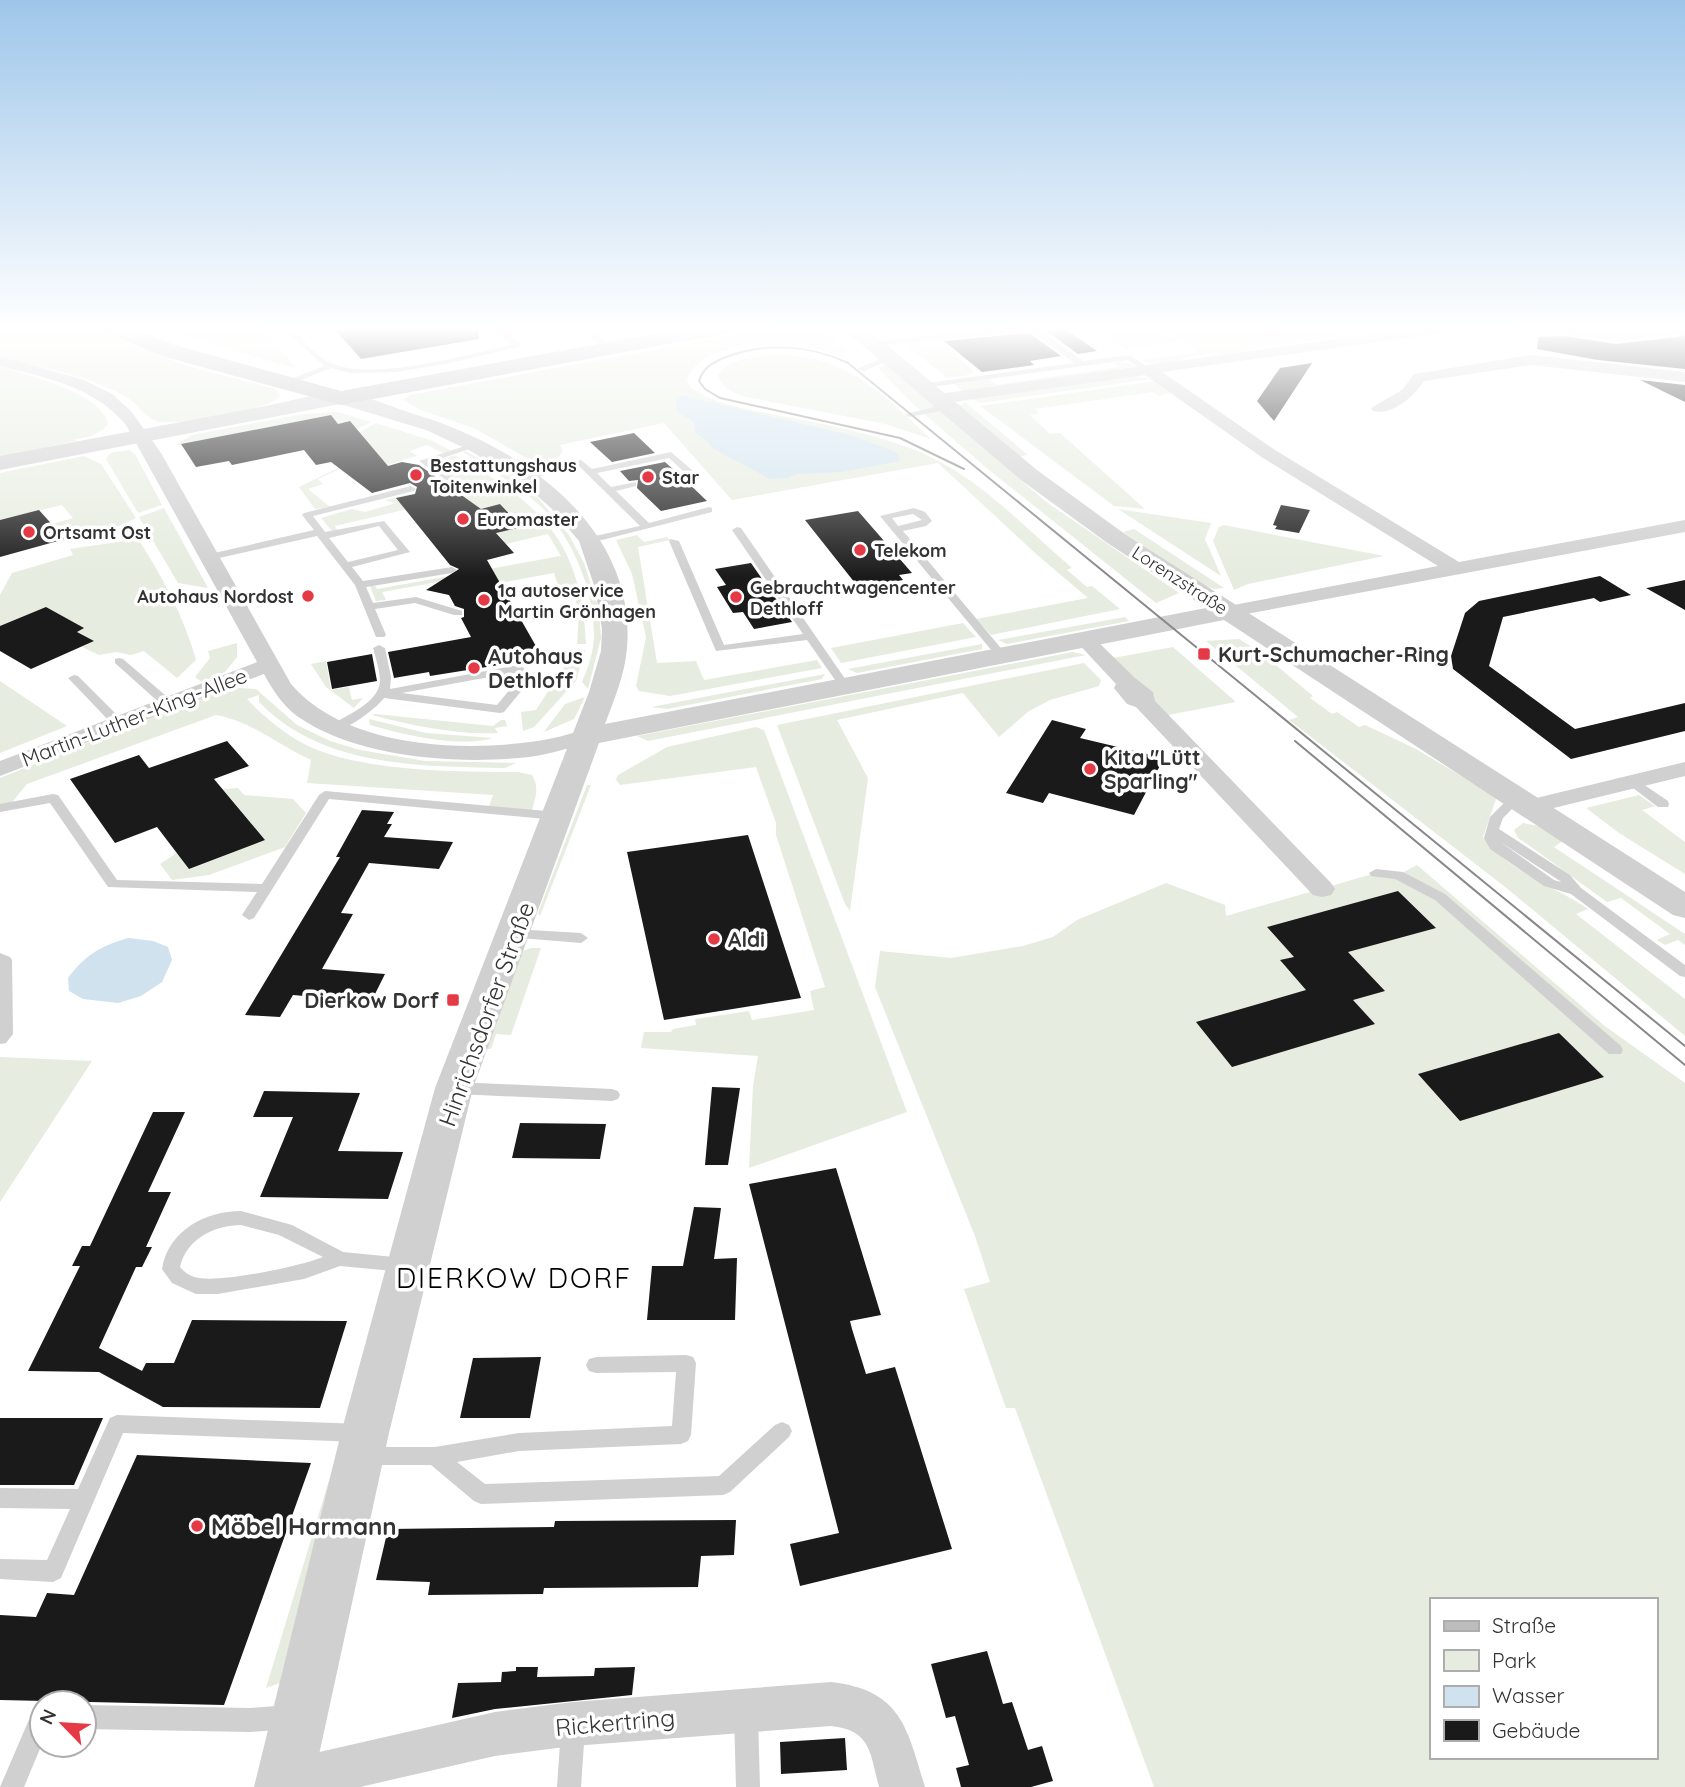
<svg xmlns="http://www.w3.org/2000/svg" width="1685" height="1787" font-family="Quicksand,sans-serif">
<rect width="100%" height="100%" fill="#fff"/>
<path fill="#e6ecdf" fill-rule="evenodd" d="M0 327H88L187 366 275 389 280 396C270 410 173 427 156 421 145 417 140 407 131 400 125 396 116 391 108 388 74 372 36 368 0 356Z
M151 327H262L296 368 287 366Z
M777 327H820L847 351 840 355C804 342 703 334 687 380L690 387C717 407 755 410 786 417 828 425 870 433 910 448 973 471 1022 525 1072 568L1067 570 1087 587 1092 586 1120 609 991 635 976 619 1088 598 1035 553 938 463 732 500 664 423 560 445 563 451 556 460 540 466 476 429 421 410 403 400 410 395Z
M1093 327H1155L1177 341 1127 350Z
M1163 327H1403L1242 350 1245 353 1223 357 1217 353 1181 358 1186 362C1170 364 1156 367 1141 360L1199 352Z
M931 340 940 341 974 371 970 375 947 378 905 344Z
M771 354C847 355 878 390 931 439L885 424 742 396C730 391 722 388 718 375L727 365 740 360Z
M1119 361 1136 366 964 393 955 384 990 379 996 385 1119 367 1114 363Z
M886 363 1045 501 1179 593 1156 603 989 470 915 406 878 368Z
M0 366C26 375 103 393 108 424L104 429 91 436 76 439V441L0 457Z
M1135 376 1151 379 980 403 971 399Z
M1156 381 1170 390 1169 393 1159 396 1153 392 1035 409 1039 414 1030 415 1050 434 1060 433 1145 509 1114 506 980 406Z
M965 402 1028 455 1017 457 959 407Z
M338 412 371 422 357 429 350 421 338 424 331 415 176 445 192 435 304 414Z
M376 423 430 440 452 451 443 453 427 445 410 451 417 456 350 476 340 469 318 479 323 484 308 489 330 507 315 509 299 487 346 464 370 445 360 432Z
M129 450 135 454 162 505 138 513 106 459 110 453Z
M466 451 514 479 539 499 569 535 584 563 599 609 601 638 588 689 582 682C588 668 594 651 594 635 594 594 576 547 550 516 526 489 493 472 463 452Z
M455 455C541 505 581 539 586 644H577L579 615 574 593 561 594 554 573 500 583 493 572 382 592 386 600 376 601 370 586H375L377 589 561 556 548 534 506 544 497 532 521 526 501 504 472 511 459 497 335 526 337 530 332 531 321 518 352 509 365 512 396 503 385 500 457 483 430 463Z
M84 456 101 464 136 518C113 530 90 538 65 539L52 524 73 518 62 505 0 520V473Z
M164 508 208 588 178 583 139 517Z
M1118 509 1211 523 1205 539 1221 576Z
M1224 525 1384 556 1248 584 1234 590 1213 541 1219 527Z
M1134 529 1224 588 1214 589 1206 586 1123 532Z
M637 535 644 542 667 537 670 540 638 547 657 663 696 661 704 680 817 660 822 668 670 696 639 691 636 686 646 637 632 574 616 540Z
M138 539C162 576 184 617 196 660L177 678 144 651 131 655 116 652 99 655 82 647 94 641 77 632 83 628 0 626V595L12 573 73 555 70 549Z
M1125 617 1129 621 1007 644 998 640Z
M963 623 976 637 841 663 831 648Z
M1239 639 1260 652 1313 696 1310 698 1332 714 1337 712 1359 727 1365 725 1416 749 1493 795 1496 799 1483 837C1505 870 1556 887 1588 909L1576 914 1685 999V1036L1504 886 1289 720 1298 717 1206 641Z
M237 643V657L225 672 202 682 195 677 210 658 208 651Z
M982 644V649L857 673 848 669Z
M1173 647 1236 702 1168 715 1113 658Z
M575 650H585L576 681 534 727 523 731 521 712 536 710Z
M1073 652 1086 655 648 741 637 736Z
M326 661 331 690 349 687 352 700 363 698 354 708 326 687 311 664Z
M1084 663 1101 680 1099 686 1050 700 1029 711 999 737 963 693 837 720 868 778 850 911 845 904 777 725Z
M825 674 822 679 667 709 651 707Z
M0 681 67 726 0 753Z
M239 688 256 689 297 725 330 741 360 750 425 761 516 763 505 768C420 766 323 768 259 702V695L247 699C261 714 279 729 297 740 349 772 457 772 518 772L532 775C540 788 535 799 531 814L488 809 493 795 307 783 311 760C278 745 251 721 216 715L27 784 9 806 0 808V778L206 695Z
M585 697 574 719 544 732 565 704Z
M375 714 493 726 501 720H505L507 726 495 728 498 733C456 735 414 726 372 715Z
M369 719 426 733 493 738C459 748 404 735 370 725Z
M756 727 764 730 907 1112 749 1168 753 1086 758 1056 641 1048 644 1032H671L673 1029 696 1025 695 1019 749 1011 752 1020 814 1010 810 991 825 987 776 835V823L756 767 620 785 616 780 618 775 667 747Z
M587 785H591L540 916 538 913Z
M238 788 244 795 293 799 306 813 285 847 209 875 172 880 160 864 177 853 190 869 265 840 223 789Z
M1639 795 1655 806 1642 810 1685 842V874L1619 833 1586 808Z
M1523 823 1544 827 1564 840 1554 847 1685 934V945L1678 940 1665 945 1657 940 1670 934 1621 898 1607 902 1527 844 1518 838 1514 830Z
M1417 865 1606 1027 1685 1083V1787H1154L1015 1408H1006L964 1289 990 1282 975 1236 875 987 880 951 951 958 1023 946 1053 937 1077 920 1166 883 1225 905 1226 916 1376 873 1398 875ZM1431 1600H1655V1757H1431Z
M531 948H541L511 1035 496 1034 491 1049H482L520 952Z
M0 1057 92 1061 0 1202Z
M333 1467 280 1683 266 1688Z"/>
<path fill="#cfe2ee" d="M684 396 850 435 896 452 901 461 841 472 796 474 787 478 770 479 712 448 708 442 695 433 694 422 677 412 676 398Z
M129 938 153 941 168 947 172 960 162 982 141 996 118 1003 83 999 69 991 68 978C85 955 102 945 129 938Z"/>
<path fill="#1a1a1a" d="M333 327H478L479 339 361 359Z
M1041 327H1062L1097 351 1078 354Z
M1029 333 1061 356 1030 361 1034 365 982 372 944 341Z
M1564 336 1616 344 1685 336V369L1598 360 1537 349 1538 337Z
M1312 363 1274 421 1257 401 1280 368Z
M1640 380 1685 385V402Z
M331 415 338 424 350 421 388 466 402 462 419 465 481 509 500 504 522 527 496 533 514 553 487 560 537 648 508 653 512 663 430 676 429 672 394 678 388 652 471 637 461 618 464 617V609L455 606 449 595 426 590 459 569 450 565 396 498 415 494 417 487 410 483 372 493 331 462 316 465 304 450 232 465 229 461 196 467 181 444Z
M634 433 655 453 612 462 590 442Z
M665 462 675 471 674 479 683 478 707 501 661 511 637 488 638 480 629 481 620 471Z
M1281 505 1310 510 1299 533 1275 529 1277 526 1273 525Z
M39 510 65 539 0 557V520Z
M858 511 912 573 899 575 903 580 876 585 872 580 855 583 805 520Z
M751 563 792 622 754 629 743 612 733 613 717 587 726 585 715 569Z
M1600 576 1631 595 1600 602 1594 598 1503 617 1489 666 1575 729 1685 703V731L1571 759 1453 669 1451 656 1465 613 1479 601Z
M1685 580V610L1646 588H1647Z
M46 607 84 628 77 632 94 641 31 669 0 651V626Z
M372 654 377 681 332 689 327 662Z
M1052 720 1086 729 1080 738 1164 758 1134 815 1049 793 1043 803 1006 793Z
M227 741 249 766 214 779 265 840 189 869 157 827 115 843 70 779 139 755 149 768Z
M362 810 394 812 387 824H392L384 837 453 842 439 869 369 863 341 913 353 914 322 969 385 974 368 1008 335 1005 338 999 293 995 280 1017 245 1015 340 857H336Z
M748 835 801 998 664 1020 627 852Z
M1398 891 1436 928 1348 952 1385 991 1353 1000 1375 1024 1232 1067 1196 1022 1306 990 1280 960 1294 957 1267 927Z
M1559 1033 1604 1077 1460 1121 1418 1074Z
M712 1087 740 1088 728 1165H705Z
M264 1091 360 1093 338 1151 403 1152 388 1199 260 1197 293 1117H253Z
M153 1112H185L148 1192H171L146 1247H152L142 1267H136L99 1348 142 1371 146 1363H174L192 1320 347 1321 320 1408 163 1407 99 1372 28 1371 80 1266H72L82 1246H90Z
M520 1123 606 1124 600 1159 512 1158Z
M836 1168 881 1315 850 1321 852 1329 866 1374 895 1367 952 1549 800 1586 790 1544 839 1533 749 1184Z
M694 1207 721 1208 714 1259 737 1258 735 1320H647L652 1266H683Z
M541 1357 530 1418H460L473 1358Z
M0 1418H103L74 1485H0Z
M137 1455 311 1463 224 1705 0 1700V1615L36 1617 47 1593 74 1595Z
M736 1520 734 1555 701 1556 698 1587 544 1588 543 1594 428 1595 430 1582 376 1580 388 1529 554 1527 555 1521Z
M987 1651 1003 1704 1012 1702 1028 1750 1042 1746 1053 1781 1031 1787H961L956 1768 969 1765 955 1716 946 1718 931 1664Z
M516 1667H538L537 1677 594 1676 595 1668 635 1667 632 1695 495 1709 452 1718 458 1683 501 1682 502 1672 516 1671Z
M845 1738 847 1770 781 1774 780 1742Z"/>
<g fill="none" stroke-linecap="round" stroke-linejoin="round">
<path fill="#d0d0d0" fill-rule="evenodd" d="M282 327H290C303 339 315 356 331 363 372 382 468 354 512 345L494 327H502L522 346 450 363 397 372 350 373 331 368 289 385 285 383 286 381 324 366Z
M580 327H589L612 347V351H606Z
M1021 327H1036L1083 361 1130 355 1152 370 1145 372 1128 360 923 388H920V384L1074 363 1030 330 874 346 870 344 894 339Z
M887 356 894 358 864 371 857 369Z
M948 404 952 407 951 409 909 417 905 414Z
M474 443 481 445 431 462 453 477V481H447L419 461Z
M671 452 692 470V474L676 477V473L683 471 669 458 597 473 611 487 636 482V486L616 491 649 523 709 507 712 508V512L590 543 585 540 586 538 640 526 579 466 528 479 523 476 581 460 592 469Z
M411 486 416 489 414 491 313 516 325 532 384 521 410 552 352 567 363 581 452 567 457 570 452 573 366 587 373 603 416 597 462 611V615H454L415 603 375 609 386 635 384 637H376L355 585 317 536 210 560 205 557 210 554 314 530 302 515 304 513ZM379 526 398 550 348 562 329 538Z
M914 508 925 512 932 521 926 526 903 531 1005 653V657H997L880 516ZM913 514 922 520 898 526 892 518Z
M737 527 741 528 848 683V687H840L807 640 716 651 669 541 670 539 679 541 724 645 803 634 732 530Z
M379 645 385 648 391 677 390 689 518 665 524 668 523 689 504 712 500 713 384 698C375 710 345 732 330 731L328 728 330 725C346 716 378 703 380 682 380 671 376 659 373 648ZM512 673 511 688 497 705 402 693Z
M119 658 123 659 172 701V707H164L115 663V659Z
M74 675 78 676 122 720 124 723 122 726H114L70 680 68 678Z
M1634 778 1668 801 1669 804 1668 807H1658L1629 785 1628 782 1629 779Z
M325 791 557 812 564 816 557 820 329 799 254 918 249 920 242 915 257 892 108 887 50 803 0 812V804L53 794 58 795 117 880 262 884 319 795Z
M1516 795 1522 799 1503 818 1499 829 1570 875 1581 888 1685 965V977L1680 976 1571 894 1544 886 1490 849 1484 838 1490 817 1511 796ZM1499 841 1560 881 1561 882 1554 880Z
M1376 869 1403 872 1445 894 1621 1046 1623 1050 1621 1054H1609L1435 900 1395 879 1371 876 1369 873Z
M513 929 581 933 588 938 581 943 508 937 506 934 508 931Z
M0 953 10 957 12 960 13 1034 6 1043 0 1044Z
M456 1082 612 1089 618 1091 620 1095 618 1099 612 1101 456 1094 450 1092 448 1088 450 1084Z
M241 1211 292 1225 343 1252 404 1258 410 1260 413 1265 410 1270 404 1272 340 1266 304 1279 218 1294H196L172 1283 162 1269C168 1231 205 1211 241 1211ZM241 1225 279 1235 323 1257C298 1267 223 1282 199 1278 191 1277 185 1273 180 1267 186 1239 215 1225 241 1225Z
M686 1355 693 1357 696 1363 691 1435 688 1441 681 1444 519 1451 457 1462 485 1484 719 1476 775 1425 782 1422 789 1425 792 1431 789 1437 730 1492 723 1495 481 1504 474 1501 431 1465H368L361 1463 358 1456 361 1449 368 1447H435L519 1433 672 1426 676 1372 596 1373 589 1371 586 1365 589 1359 596 1357Z
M117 1415 360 1424 367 1427 370 1433 367 1439 360 1442 123 1433 61 1578 53 1582 0 1579V1559L47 1560 70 1509 0 1508V1488L78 1489 110 1418Z
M746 1702 754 1706 758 1714 760 1787H736L734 1714 738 1706Z
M42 1704V1744L24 1787H0L34 1708Z
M84 1705 250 1708 289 1705 297 1709 301 1717 297 1725 289 1729 250 1732 84 1729Z
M573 1717 581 1721 585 1729 581 1787H557L561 1729 565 1721Z"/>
<path fill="#d0d0d0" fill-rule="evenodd" d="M1424 327H1462L1455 331 1162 372 1275 450 1459 562 1685 520V532L1230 617 1223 615 1220 611 1223 607 1438 566 1263 458 1145 375 939 404 931 399 939 394Z
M1540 327H1577L1616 333 1685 327V333L1616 341 1547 331Z
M1531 355 1685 372V382L1531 365 1424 381C1414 396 1393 416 1373 411L1371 408 1402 390 1414 374Z
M0 356 84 380 112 394 131 411 161 453 291 684C344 746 454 752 530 742 550 740 569 734 588 729L596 731 599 736 596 741C574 746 552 754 529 757 458 765 356 758 297 716 283 706 272 689 264 674L0 776V761L257 662 126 425C93 386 47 378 0 366Z
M1084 633 1091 635 1135 678 1153 692 1155 701 1331 883 1335 889 1331 895 1322 897 1313 895 1136 707 1127 704 1114 688 1116 684 1074 639 1077 635Z
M1685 762V776L1529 814 1520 812 1517 807 1520 802Z
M831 1682C901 1690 907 1727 925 1787H879C870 1753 871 1730 831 1726L573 1746 495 1756 360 1787H264L262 1782 268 1766 284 1760 495 1712 573 1702Z"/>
<path fill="#d0d0d0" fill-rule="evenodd" d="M841 327H862L881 340 1037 470 1122 532 1685 892V918L1673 915 1224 620 599 743 473 1088 389 1433 312 1787H254L341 1433 435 1088 589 692 601 651 602 629 595 588 579 541 551 508 520 481 469 450 426 430 340 404 0 470V456C85 440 170 424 255 408 275 405 325 391 343 392 366 395 391 407 414 414 518 445 637 524 627 648 625 674 614 700 605 724L1206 608 1106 542 1021 480Z"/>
<path fill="#bdbdbd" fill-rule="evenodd" d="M99 327H128L178 346 341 391 692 327H737L734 331 727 333 341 405 162 356 102 331Z"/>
<path stroke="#888" stroke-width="2" d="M964 469 900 438 720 398 705 389 699 381C703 367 714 362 726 357 766 342 810 345 848 363L1685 1046
M1295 741 1685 1065"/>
</g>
<linearGradient id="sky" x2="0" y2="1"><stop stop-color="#9ec6ea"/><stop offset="0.57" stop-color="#fff"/><stop offset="1" stop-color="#fff" stop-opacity="0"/></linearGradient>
<rect width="1685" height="577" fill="url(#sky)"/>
<g fill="#e63946" stroke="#fff" stroke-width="2.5">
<circle cx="416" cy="475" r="7"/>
<circle cx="648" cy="477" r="7"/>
<circle cx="463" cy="519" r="7"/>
<circle cx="29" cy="532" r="7"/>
<circle cx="860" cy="550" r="7"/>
<circle cx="308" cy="596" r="7"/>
<circle cx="736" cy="597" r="7"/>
<circle cx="484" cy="600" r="7"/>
<rect x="1197" y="647" width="14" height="14" rx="3.5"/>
<circle cx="474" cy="668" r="7"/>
<circle cx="1090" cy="769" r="7"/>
<circle cx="714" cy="939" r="7"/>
<rect x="446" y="993" width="14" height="14" rx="3.5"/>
<circle cx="197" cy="1526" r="7"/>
</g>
<g text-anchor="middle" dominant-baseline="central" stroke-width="7" stroke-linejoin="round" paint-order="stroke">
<g font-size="18" font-weight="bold" fill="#333" stroke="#fff" text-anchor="start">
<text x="430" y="465">Bestattungshaus<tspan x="430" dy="21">Toitenwinkel</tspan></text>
<text x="662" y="477">Star</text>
<text x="477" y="519">Euromaster</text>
<text x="43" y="532">Ortsamt Ost</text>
<text x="874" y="550">Telekom</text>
<text x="750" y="587">Gebrauchtwagencenter<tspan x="750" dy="21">Dethloff</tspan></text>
<text x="498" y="590">1a autoservice<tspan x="498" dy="21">Martin Grönhagen</tspan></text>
<text x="294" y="596" text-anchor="end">Autohaus Nordost</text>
</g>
<g font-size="18" fill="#333" stroke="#fff">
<text transform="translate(1180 580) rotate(33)">Lorenzstraße</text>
</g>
<g font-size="21" font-weight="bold" fill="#333" stroke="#fff" text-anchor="start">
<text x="1218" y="654">Kurt-Schumacher-Ring</text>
<text x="488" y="656">Autohaus<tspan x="488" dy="24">Dethloff</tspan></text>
<text x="1104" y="757">Kita "Lütt<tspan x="1104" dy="24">Sparling"</tspan></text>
<text x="728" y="939">Aldi</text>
<text x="439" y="1000" text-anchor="end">Dierkow Dorf</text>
</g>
<g font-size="21" fill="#333" stroke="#fff">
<text transform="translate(134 717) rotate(-21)">Martin-Luther-King-Allee</text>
</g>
<g font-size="24" fill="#333" stroke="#fff">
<text transform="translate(486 1014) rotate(-70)">Hinrichsdorfer Straße</text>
<text transform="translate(615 1722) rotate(-5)">Rickertring</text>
</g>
<g font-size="24" font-weight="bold" fill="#333" stroke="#fff" text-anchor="start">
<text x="211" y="1526">Möbel Harmann</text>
</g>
<g font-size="28" letter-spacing="2" fill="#000" stroke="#fff">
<text x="514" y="1277">DIERKOW DORF</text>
</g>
</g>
<rect x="1430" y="1598" width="228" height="161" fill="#ffffff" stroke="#adadad" stroke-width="2"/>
<rect x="1444" y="1621" width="35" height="10" fill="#bdbdbd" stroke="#adadad" stroke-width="2"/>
<text x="1492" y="1633" font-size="21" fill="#333333">Straße</text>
<rect x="1444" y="1650" width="35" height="21" fill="#e6ecdf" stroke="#adadad" stroke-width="2"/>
<text x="1492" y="1668" font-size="21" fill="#333333">Park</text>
<rect x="1444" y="1686" width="35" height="21" fill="#cfe2ee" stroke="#adadad" stroke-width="2"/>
<text x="1492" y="1703" font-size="21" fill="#333333">Wasser</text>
<rect x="1444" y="1720" width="35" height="21" fill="#1a1a1a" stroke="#adadad" stroke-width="2"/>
<text x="1492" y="1738" font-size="21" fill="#333333">Gebäude</text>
<g transform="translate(63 1724) rotate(295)"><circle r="33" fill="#ffffff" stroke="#adadad" stroke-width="2"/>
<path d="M0-5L12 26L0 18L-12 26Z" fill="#e63946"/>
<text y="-10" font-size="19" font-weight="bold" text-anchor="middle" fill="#333333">N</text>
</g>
</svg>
